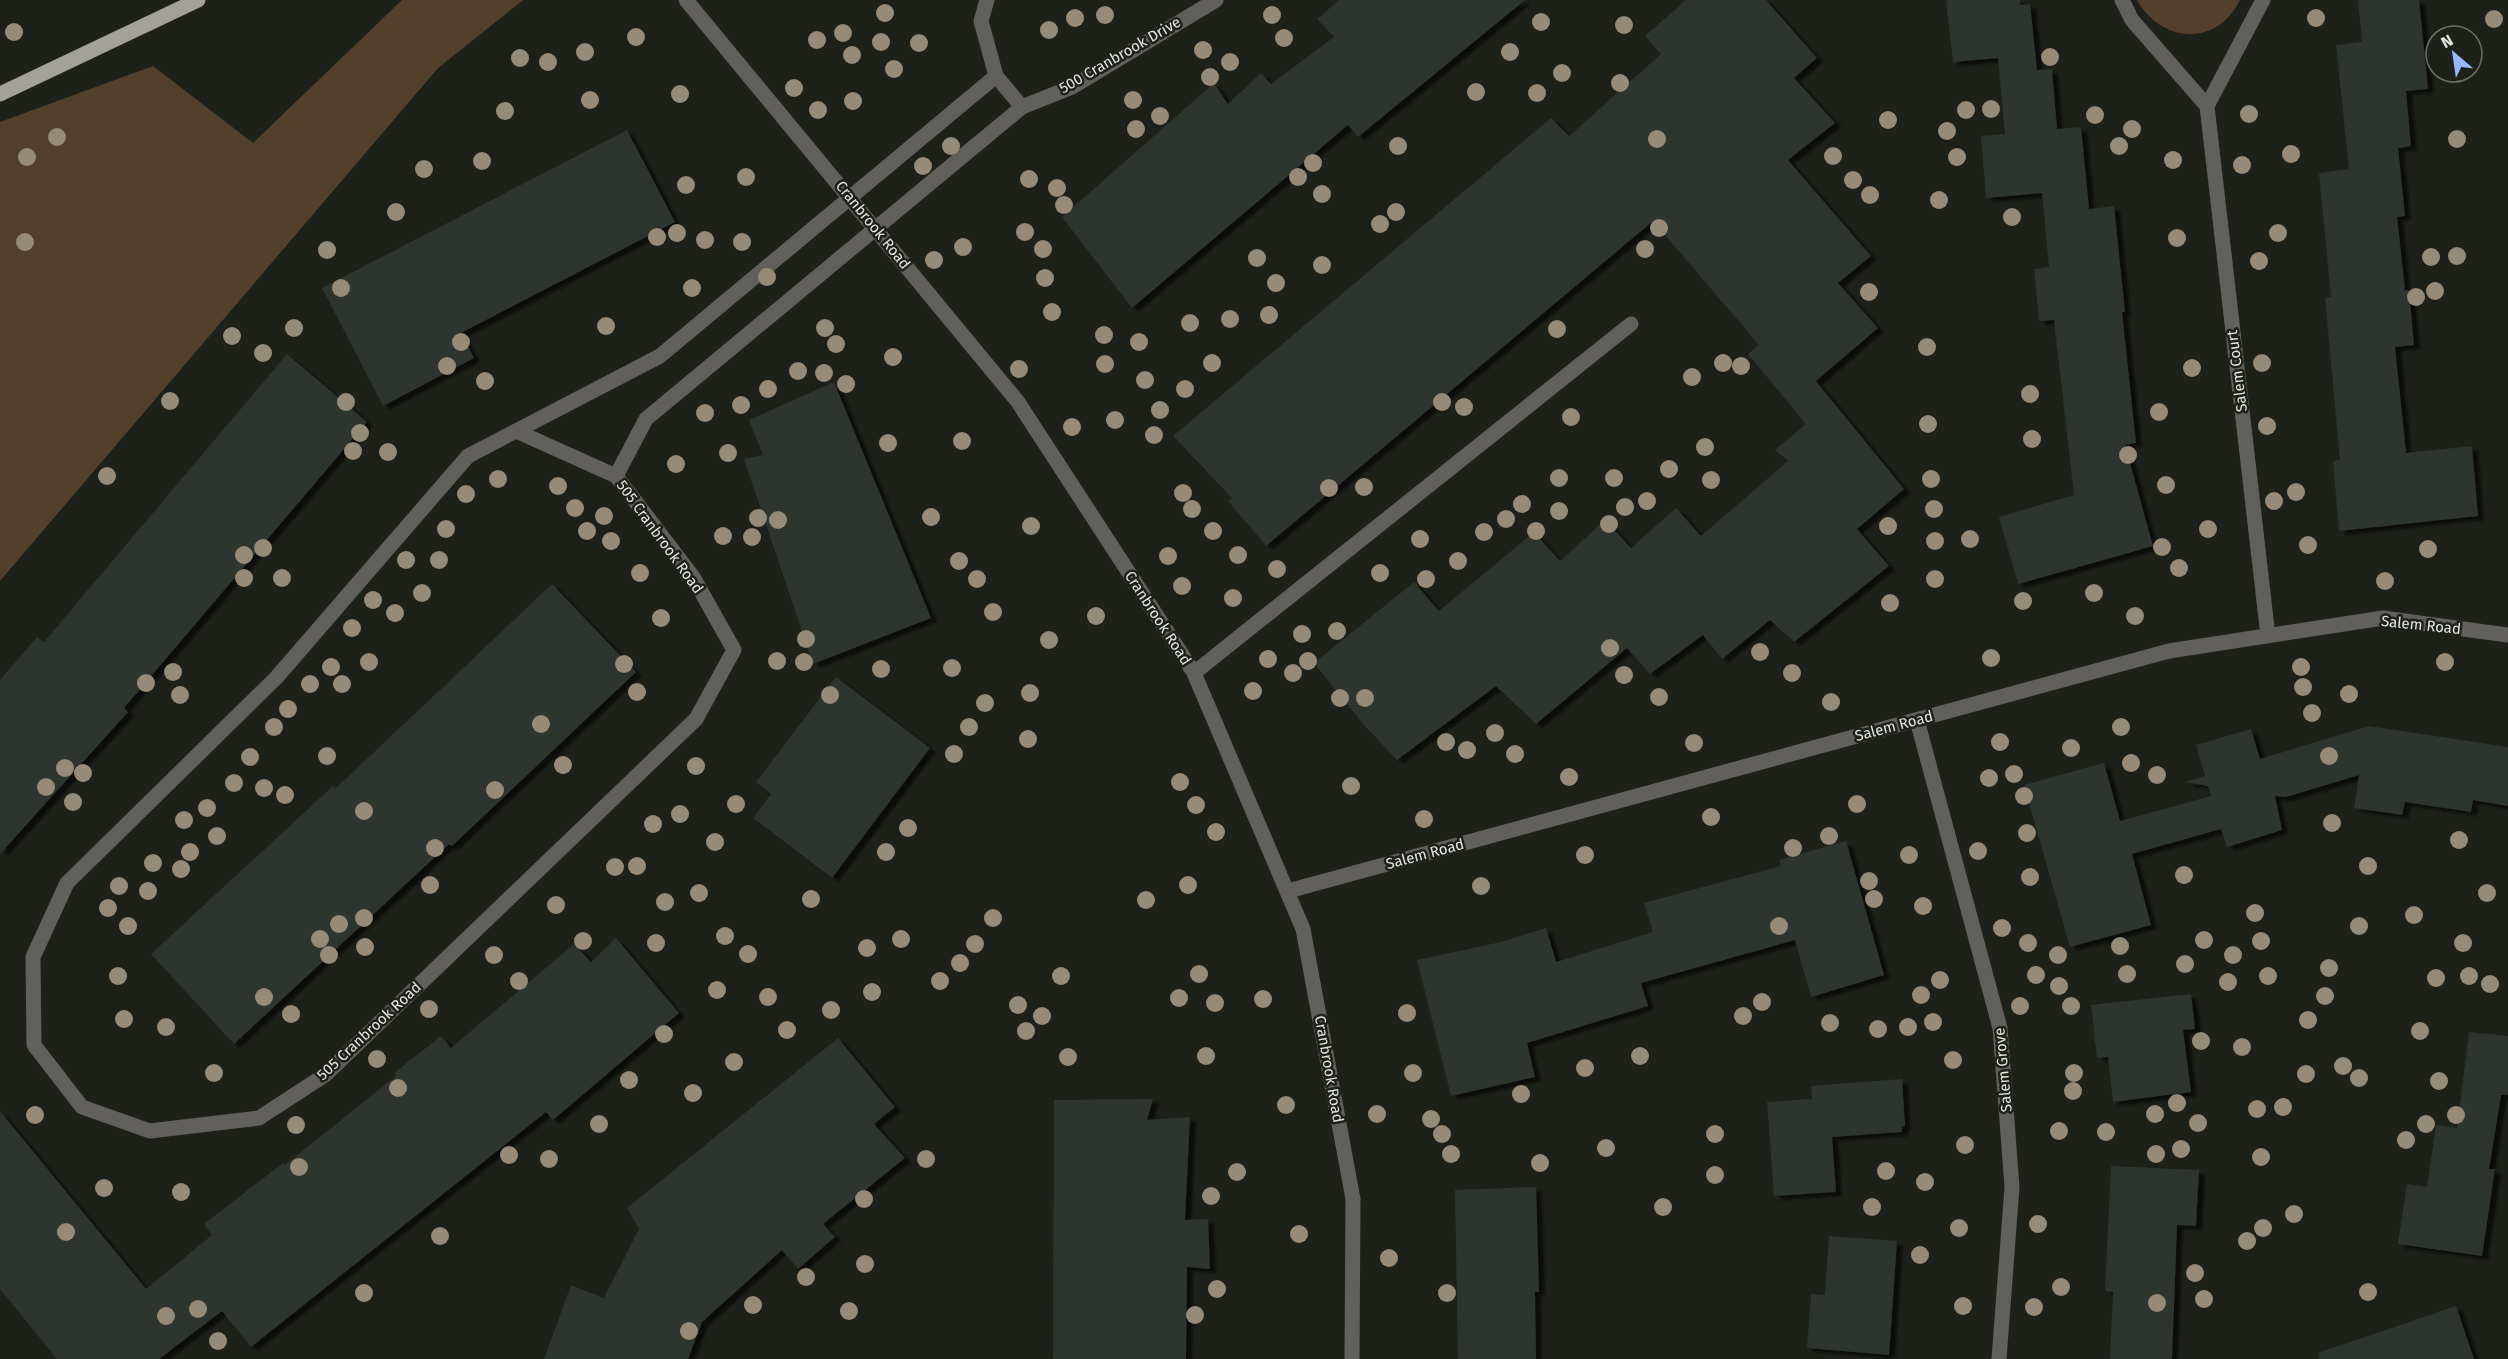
<svg xmlns="http://www.w3.org/2000/svg" width="2508" height="1359" font-family="'Fira Sans',sans-serif">
<defs>
<filter id="shadow"><feDropShadow dx="6" dy="4" stdDeviation="1.5" flood-color="#0009"/></filter>
</defs>
<rect width="100%" height="100%" fill="#1e211a"/>
<path fill="#53402c" d="M402 0H523L438 68 0 581V122L153 66 253 143Z
M2137 0H2240C2217 47 2162 44 2137 0Z"/>
<path fill="#2d342f" filter="url(#shadow)" d="M1339 0H1525L1358 137 1348 125 1132 308 1062 217 1214 83 1228 104 1261 73 1271 84 1334 37 1317 19Z
M1686 0H1766L1817 58 1794 78 1835 123 1788 160 1871 256 1838 283 1878 328 1816 381 1904 489 1857 529 1889 566 1794 642 1770 620 1722 659 1703 635 1650 674 1627 648 1536 724 1496 686 1397 760 1364 725 1314 663 1414 582 1439 611 1534 532 1560 561 1605 520 1631 548 1676 508 1701 536 1788 461 1775 450 1806 424 1748 354 1759 345 1653 221 1266 546 1228 501 1232 498 1173 436 1551 118 1569 136 1661 54 1645 36Z
M1946 0H2020V5L2030 4 2037 70 2052 69 2057 129 2081 127 2089 209 2114 206 2125 312H2122L2136 443 2125 445 2153 546 2018 584 1999 517 2074 495 2054 320 2039 321 2034 269 2049 267 2042 193 1986 198 1981 136 2005 134 1998 58 1953 62Z
M2358 0H2419L2428 89 2406 91 2411 146 2398 148 2405 216 2397 217 2405 290H2409L2414 345 2395 347 2406 453 2472 446 2478 516 2339 531 2333 461 2340 460 2325 298 2331 297 2319 173 2349 169 2336 45 2362 42Z
M627 130 675 222 461 333 474 358 383 406 322 288Z
M287 354 367 422 124 708 128 712 0 854V680L37 637 44 642Z
M834 382 931 618 813 664 744 459 763 455 749 420Z
M552 584 636 672 452 846 449 844 234 1044 151 954 333 786 335 789Z
M836 677 930 748 832 878 753 818 771 794 756 782Z
M2369 726 2508 747V806L2473 800 2471 812 2405 802 2402 815 2354 808 2359 775 2286 797 2275 796 2282 830 2227 847 2221 829 2132 854 2151 925 2070 947 2024 785 2104 763 2120 821 2211 796 2208 786 2185 782 2205 776 2196 745 2251 729 2260 759Z
M1846 841 1884 975 1811 997 1795 940 1641 983 1648 1006 1527 1043 1535 1077 1451 1096 1417 960 1501 942 1546 928 1556 962 1653 932 1644 903 1781 866 1779 860Z
M616 938 679 1013 553 1120 546 1112 251 1347 222 1311 159 1359H57L0 1289V1111L146 1289 212 1235 204 1224 283 1163 285 1165 396 1076 394 1073 441 1036 451 1048 574 944 591 962Z
M2191 994 2195 1029 2183 1030 2191 1092 2113 1102 2108 1057 2097 1058 2091 1005Z
M2469 1032 2508 1036V1095H2501L2489 1169H2495L2482 1256 2398 1244 2407 1184 2427 1187 2436 1125 2457 1128Z
M838 1038 895 1107 874 1124 905 1158 823 1224 835 1237 798 1269 782 1250 702 1322 688 1359H544L571 1285 604 1298 639 1229 627 1208Z
M1902 1079 1905 1126 1902 1127V1132L1832 1137 1836 1192 1774 1196 1767 1102 1812 1099 1811 1086Z
M1153 1099 1147 1120 1190 1117 1185 1220 1208 1219 1210 1269 1187 1267 1186 1359H1053L1054 1100Z
M2111 1166 2199 1170 2196 1226 2177 1225 2172 1359H2110L2113 1292 2105 1291Z
M1536 1187 1539 1292H1535L1536 1359H1458L1455 1190Z
M1829 1236 1897 1241 1889 1355 1807 1348 1811 1294 1825 1295Z
M2456 1306 2474 1359H2319L2318 1353Z"/>
<g fill="none" stroke-linecap="round" stroke-linejoin="round">
<path stroke="#61605c" stroke-width="15" d="M686 0 1018 402 1194 673 1303 929 1353 1199 1352 1359
M987 0 981 21 996 76 1022 107
M2122 0 2132 20 2207 106
M2263 0 2207 106 2268 636
M516 431 616 476 693 577 734 650 696 719 325 1075 259 1118 150 1131 82 1107 34 1045 33 957 67 883 276 678 468 456 660 356 996 76
M616 476 646 419 1022 107 1072 87 1216 0
M1194 673 1631 324
M1917 720 2000 1028 2012 1187 1999 1359
M1288 891 2169 651 2383 618 2508 635"/>
<path stroke="#a3a199" stroke-width="15" d="M0 94 198 0"/>
</g>
<g fill="#968a78">
<circle cx="885" cy="13" r="9"/>
<circle cx="1105" cy="15" r="9"/>
<circle cx="1272" cy="15" r="9"/>
<circle cx="1075" cy="18" r="9"/>
<circle cx="2316" cy="18" r="9"/>
<circle cx="2494" cy="19" r="9"/>
<circle cx="1541" cy="22" r="9"/>
<circle cx="1624" cy="25" r="9"/>
<circle cx="1049" cy="30" r="9"/>
<circle cx="14" cy="32" r="9"/>
<circle cx="843" cy="33" r="9"/>
<circle cx="636" cy="37" r="9"/>
<circle cx="1284" cy="38" r="9"/>
<circle cx="817" cy="40" r="9"/>
<circle cx="881" cy="42" r="9"/>
<circle cx="919" cy="43" r="9"/>
<circle cx="1203" cy="50" r="9"/>
<circle cx="585" cy="52" r="9"/>
<circle cx="1510" cy="52" r="9"/>
<circle cx="852" cy="55" r="9"/>
<circle cx="2050" cy="57" r="9"/>
<circle cx="520" cy="58" r="9"/>
<circle cx="548" cy="62" r="9"/>
<circle cx="1230" cy="62" r="9"/>
<circle cx="894" cy="69" r="9"/>
<circle cx="1562" cy="73" r="9"/>
<circle cx="1210" cy="77" r="9"/>
<circle cx="1620" cy="83" r="9"/>
<circle cx="794" cy="88" r="9"/>
<circle cx="1476" cy="92" r="9"/>
<circle cx="1537" cy="93" r="9"/>
<circle cx="680" cy="94" r="9"/>
<circle cx="590" cy="100" r="9"/>
<circle cx="1133" cy="100" r="9"/>
<circle cx="853" cy="101" r="9"/>
<circle cx="1991" cy="109" r="9"/>
<circle cx="818" cy="110" r="9"/>
<circle cx="1966" cy="110" r="9"/>
<circle cx="505" cy="111" r="9"/>
<circle cx="2249" cy="114" r="9"/>
<circle cx="2095" cy="115" r="9"/>
<circle cx="1160" cy="116" r="9"/>
<circle cx="1888" cy="120" r="9"/>
<circle cx="1136" cy="129" r="9"/>
<circle cx="2132" cy="129" r="9"/>
<circle cx="1947" cy="131" r="9"/>
<circle cx="57" cy="137" r="9"/>
<circle cx="1657" cy="139" r="9"/>
<circle cx="2457" cy="139" r="9"/>
<circle cx="951" cy="146" r="9"/>
<circle cx="1398" cy="146" r="9"/>
<circle cx="2119" cy="146" r="9"/>
<circle cx="2291" cy="154" r="9"/>
<circle cx="1833" cy="156" r="9"/>
<circle cx="27" cy="157" r="9"/>
<circle cx="1957" cy="157" r="9"/>
<circle cx="2173" cy="160" r="9"/>
<circle cx="482" cy="161" r="9"/>
<circle cx="1313" cy="163" r="9"/>
<circle cx="2242" cy="165" r="9"/>
<circle cx="923" cy="166" r="9"/>
<circle cx="424" cy="169" r="9"/>
<circle cx="746" cy="177" r="9"/>
<circle cx="1298" cy="177" r="9"/>
<circle cx="1029" cy="179" r="9"/>
<circle cx="1853" cy="180" r="9"/>
<circle cx="686" cy="185" r="9"/>
<circle cx="1057" cy="188" r="9"/>
<circle cx="1322" cy="194" r="9"/>
<circle cx="1870" cy="195" r="9"/>
<circle cx="1939" cy="200" r="9"/>
<circle cx="1064" cy="205" r="9"/>
<circle cx="396" cy="212" r="9"/>
<circle cx="1396" cy="212" r="9"/>
<circle cx="2012" cy="217" r="9"/>
<circle cx="1380" cy="224" r="9"/>
<circle cx="1659" cy="228" r="9"/>
<circle cx="1025" cy="232" r="9"/>
<circle cx="677" cy="233" r="9"/>
<circle cx="2278" cy="233" r="9"/>
<circle cx="657" cy="237" r="9"/>
<circle cx="2177" cy="238" r="9"/>
<circle cx="705" cy="240" r="9"/>
<circle cx="25" cy="242" r="9"/>
<circle cx="742" cy="242" r="9"/>
<circle cx="963" cy="247" r="9"/>
<circle cx="1043" cy="249" r="9"/>
<circle cx="1645" cy="249" r="9"/>
<circle cx="327" cy="250" r="9"/>
<circle cx="2457" cy="256" r="9"/>
<circle cx="2431" cy="257" r="9"/>
<circle cx="1257" cy="258" r="9"/>
<circle cx="934" cy="260" r="9"/>
<circle cx="2259" cy="261" r="9"/>
<circle cx="1322" cy="265" r="9"/>
<circle cx="767" cy="277" r="9"/>
<circle cx="1045" cy="278" r="9"/>
<circle cx="1276" cy="283" r="9"/>
<circle cx="341" cy="288" r="9"/>
<circle cx="692" cy="288" r="9"/>
<circle cx="2435" cy="291" r="9"/>
<circle cx="1869" cy="292" r="9"/>
<circle cx="2416" cy="297" r="9"/>
<circle cx="1052" cy="312" r="9"/>
<circle cx="1269" cy="315" r="9"/>
<circle cx="1230" cy="319" r="9"/>
<circle cx="1190" cy="323" r="9"/>
<circle cx="606" cy="326" r="9"/>
<circle cx="294" cy="328" r="9"/>
<circle cx="825" cy="328" r="9"/>
<circle cx="1557" cy="329" r="9"/>
<circle cx="1104" cy="335" r="9"/>
<circle cx="232" cy="336" r="9"/>
<circle cx="461" cy="342" r="9"/>
<circle cx="1139" cy="342" r="9"/>
<circle cx="836" cy="344" r="9"/>
<circle cx="1927" cy="347" r="9"/>
<circle cx="263" cy="353" r="9"/>
<circle cx="893" cy="357" r="9"/>
<circle cx="1212" cy="363" r="9"/>
<circle cx="1723" cy="363" r="9"/>
<circle cx="2262" cy="363" r="9"/>
<circle cx="1105" cy="364" r="9"/>
<circle cx="447" cy="366" r="9"/>
<circle cx="1741" cy="366" r="9"/>
<circle cx="2192" cy="368" r="9"/>
<circle cx="1019" cy="369" r="9"/>
<circle cx="798" cy="371" r="9"/>
<circle cx="824" cy="373" r="9"/>
<circle cx="1692" cy="377" r="9"/>
<circle cx="1145" cy="380" r="9"/>
<circle cx="485" cy="381" r="9"/>
<circle cx="846" cy="384" r="9"/>
<circle cx="768" cy="389" r="9"/>
<circle cx="1185" cy="389" r="9"/>
<circle cx="2030" cy="394" r="9"/>
<circle cx="170" cy="401" r="9"/>
<circle cx="346" cy="402" r="9"/>
<circle cx="1442" cy="402" r="9"/>
<circle cx="741" cy="405" r="9"/>
<circle cx="1464" cy="407" r="9"/>
<circle cx="1160" cy="410" r="9"/>
<circle cx="2159" cy="412" r="9"/>
<circle cx="705" cy="413" r="9"/>
<circle cx="1571" cy="417" r="9"/>
<circle cx="1115" cy="420" r="9"/>
<circle cx="1928" cy="424" r="9"/>
<circle cx="2267" cy="426" r="9"/>
<circle cx="1072" cy="427" r="9"/>
<circle cx="360" cy="433" r="9"/>
<circle cx="1154" cy="435" r="9"/>
<circle cx="2032" cy="439" r="9"/>
<circle cx="962" cy="441" r="9"/>
<circle cx="888" cy="443" r="9"/>
<circle cx="1705" cy="447" r="9"/>
<circle cx="353" cy="451" r="9"/>
<circle cx="388" cy="452" r="9"/>
<circle cx="728" cy="453" r="9"/>
<circle cx="2128" cy="455" r="9"/>
<circle cx="676" cy="464" r="9"/>
<circle cx="1669" cy="469" r="9"/>
<circle cx="107" cy="476" r="9"/>
<circle cx="1559" cy="478" r="9"/>
<circle cx="1614" cy="478" r="9"/>
<circle cx="498" cy="479" r="9"/>
<circle cx="1931" cy="479" r="9"/>
<circle cx="1711" cy="480" r="9"/>
<circle cx="2166" cy="485" r="9"/>
<circle cx="558" cy="486" r="9"/>
<circle cx="1364" cy="487" r="9"/>
<circle cx="1329" cy="488" r="9"/>
<circle cx="2296" cy="492" r="9"/>
<circle cx="1183" cy="493" r="9"/>
<circle cx="466" cy="494" r="9"/>
<circle cx="1647" cy="501" r="9"/>
<circle cx="2274" cy="501" r="9"/>
<circle cx="1522" cy="504" r="9"/>
<circle cx="1625" cy="507" r="9"/>
<circle cx="575" cy="508" r="9"/>
<circle cx="1192" cy="509" r="9"/>
<circle cx="1934" cy="509" r="9"/>
<circle cx="1559" cy="511" r="9"/>
<circle cx="604" cy="516" r="9"/>
<circle cx="931" cy="517" r="9"/>
<circle cx="758" cy="518" r="9"/>
<circle cx="1506" cy="519" r="9"/>
<circle cx="778" cy="520" r="9"/>
<circle cx="1609" cy="524" r="9"/>
<circle cx="1031" cy="526" r="9"/>
<circle cx="1888" cy="526" r="9"/>
<circle cx="446" cy="529" r="9"/>
<circle cx="2208" cy="529" r="9"/>
<circle cx="587" cy="531" r="9"/>
<circle cx="1213" cy="531" r="9"/>
<circle cx="1536" cy="531" r="9"/>
<circle cx="1484" cy="532" r="9"/>
<circle cx="723" cy="536" r="9"/>
<circle cx="752" cy="537" r="9"/>
<circle cx="1420" cy="539" r="9"/>
<circle cx="1970" cy="539" r="9"/>
<circle cx="611" cy="541" r="9"/>
<circle cx="1935" cy="541" r="9"/>
<circle cx="2308" cy="545" r="9"/>
<circle cx="2162" cy="547" r="9"/>
<circle cx="263" cy="548" r="9"/>
<circle cx="2428" cy="549" r="9"/>
<circle cx="244" cy="555" r="9"/>
<circle cx="1238" cy="555" r="9"/>
<circle cx="1168" cy="556" r="9"/>
<circle cx="406" cy="560" r="9"/>
<circle cx="439" cy="560" r="9"/>
<circle cx="959" cy="561" r="9"/>
<circle cx="1458" cy="561" r="9"/>
<circle cx="2179" cy="568" r="9"/>
<circle cx="1277" cy="569" r="9"/>
<circle cx="640" cy="573" r="9"/>
<circle cx="1380" cy="573" r="9"/>
<circle cx="244" cy="578" r="9"/>
<circle cx="282" cy="578" r="9"/>
<circle cx="977" cy="579" r="9"/>
<circle cx="1426" cy="579" r="9"/>
<circle cx="1935" cy="579" r="9"/>
<circle cx="2385" cy="581" r="9"/>
<circle cx="1182" cy="586" r="9"/>
<circle cx="422" cy="593" r="9"/>
<circle cx="2094" cy="593" r="9"/>
<circle cx="1233" cy="598" r="9"/>
<circle cx="373" cy="600" r="9"/>
<circle cx="2023" cy="601" r="9"/>
<circle cx="1890" cy="603" r="9"/>
<circle cx="993" cy="612" r="9"/>
<circle cx="395" cy="613" r="9"/>
<circle cx="1096" cy="616" r="9"/>
<circle cx="2135" cy="616" r="9"/>
<circle cx="661" cy="618" r="9"/>
<circle cx="352" cy="628" r="9"/>
<circle cx="1337" cy="631" r="9"/>
<circle cx="1302" cy="634" r="9"/>
<circle cx="806" cy="639" r="9"/>
<circle cx="1049" cy="640" r="9"/>
<circle cx="1610" cy="648" r="9"/>
<circle cx="1760" cy="652" r="9"/>
<circle cx="1991" cy="658" r="9"/>
<circle cx="1268" cy="659" r="9"/>
<circle cx="777" cy="661" r="9"/>
<circle cx="1308" cy="661" r="9"/>
<circle cx="369" cy="662" r="9"/>
<circle cx="804" cy="662" r="9"/>
<circle cx="2445" cy="662" r="9"/>
<circle cx="624" cy="664" r="9"/>
<circle cx="331" cy="667" r="9"/>
<circle cx="2301" cy="667" r="9"/>
<circle cx="952" cy="668" r="9"/>
<circle cx="881" cy="669" r="9"/>
<circle cx="173" cy="672" r="9"/>
<circle cx="1293" cy="673" r="9"/>
<circle cx="1792" cy="673" r="9"/>
<circle cx="1624" cy="675" r="9"/>
<circle cx="146" cy="683" r="9"/>
<circle cx="310" cy="684" r="9"/>
<circle cx="342" cy="684" r="9"/>
<circle cx="2303" cy="687" r="9"/>
<circle cx="1253" cy="691" r="9"/>
<circle cx="637" cy="692" r="9"/>
<circle cx="1030" cy="693" r="9"/>
<circle cx="2349" cy="694" r="9"/>
<circle cx="180" cy="695" r="9"/>
<circle cx="830" cy="695" r="9"/>
<circle cx="1659" cy="697" r="9"/>
<circle cx="1340" cy="698" r="9"/>
<circle cx="1365" cy="698" r="9"/>
<circle cx="1831" cy="702" r="9"/>
<circle cx="985" cy="703" r="9"/>
<circle cx="288" cy="709" r="9"/>
<circle cx="2312" cy="713" r="9"/>
<circle cx="541" cy="724" r="9"/>
<circle cx="274" cy="727" r="9"/>
<circle cx="969" cy="727" r="9"/>
<circle cx="2121" cy="727" r="9"/>
<circle cx="1495" cy="733" r="9"/>
<circle cx="1028" cy="739" r="9"/>
<circle cx="1446" cy="742" r="9"/>
<circle cx="2000" cy="742" r="9"/>
<circle cx="1694" cy="743" r="9"/>
<circle cx="2071" cy="748" r="9"/>
<circle cx="1467" cy="750" r="9"/>
<circle cx="954" cy="754" r="9"/>
<circle cx="1515" cy="754" r="9"/>
<circle cx="327" cy="756" r="9"/>
<circle cx="2329" cy="756" r="9"/>
<circle cx="250" cy="757" r="9"/>
<circle cx="2131" cy="763" r="9"/>
<circle cx="563" cy="765" r="9"/>
<circle cx="696" cy="766" r="9"/>
<circle cx="65" cy="768" r="9"/>
<circle cx="83" cy="773" r="9"/>
<circle cx="2014" cy="774" r="9"/>
<circle cx="2157" cy="775" r="9"/>
<circle cx="1569" cy="777" r="9"/>
<circle cx="1989" cy="778" r="9"/>
<circle cx="1180" cy="782" r="9"/>
<circle cx="234" cy="783" r="9"/>
<circle cx="1351" cy="786" r="9"/>
<circle cx="46" cy="787" r="9"/>
<circle cx="264" cy="788" r="9"/>
<circle cx="495" cy="790" r="9"/>
<circle cx="285" cy="795" r="9"/>
<circle cx="2024" cy="796" r="9"/>
<circle cx="73" cy="802" r="9"/>
<circle cx="736" cy="804" r="9"/>
<circle cx="1857" cy="804" r="9"/>
<circle cx="1196" cy="805" r="9"/>
<circle cx="207" cy="808" r="9"/>
<circle cx="364" cy="811" r="9"/>
<circle cx="680" cy="814" r="9"/>
<circle cx="1711" cy="817" r="9"/>
<circle cx="1424" cy="819" r="9"/>
<circle cx="184" cy="820" r="9"/>
<circle cx="2332" cy="823" r="9"/>
<circle cx="653" cy="824" r="9"/>
<circle cx="908" cy="828" r="9"/>
<circle cx="1216" cy="832" r="9"/>
<circle cx="2027" cy="833" r="9"/>
<circle cx="217" cy="836" r="9"/>
<circle cx="1829" cy="836" r="9"/>
<circle cx="2459" cy="840" r="9"/>
<circle cx="715" cy="842" r="9"/>
<circle cx="435" cy="848" r="9"/>
<circle cx="1793" cy="848" r="9"/>
<circle cx="1978" cy="851" r="9"/>
<circle cx="190" cy="852" r="9"/>
<circle cx="886" cy="852" r="9"/>
<circle cx="1585" cy="855" r="9"/>
<circle cx="1909" cy="855" r="9"/>
<circle cx="153" cy="863" r="9"/>
<circle cx="637" cy="866" r="9"/>
<circle cx="2368" cy="866" r="9"/>
<circle cx="615" cy="867" r="9"/>
<circle cx="181" cy="869" r="9"/>
<circle cx="2184" cy="875" r="9"/>
<circle cx="2030" cy="877" r="9"/>
<circle cx="1869" cy="881" r="9"/>
<circle cx="430" cy="885" r="9"/>
<circle cx="1188" cy="885" r="9"/>
<circle cx="119" cy="886" r="9"/>
<circle cx="1481" cy="886" r="9"/>
<circle cx="148" cy="891" r="9"/>
<circle cx="699" cy="893" r="9"/>
<circle cx="2487" cy="893" r="9"/>
<circle cx="811" cy="899" r="9"/>
<circle cx="1874" cy="899" r="9"/>
<circle cx="1146" cy="900" r="9"/>
<circle cx="665" cy="902" r="9"/>
<circle cx="556" cy="905" r="9"/>
<circle cx="1923" cy="906" r="9"/>
<circle cx="108" cy="908" r="9"/>
<circle cx="2255" cy="913" r="9"/>
<circle cx="2414" cy="915" r="9"/>
<circle cx="364" cy="918" r="9"/>
<circle cx="993" cy="918" r="9"/>
<circle cx="339" cy="924" r="9"/>
<circle cx="128" cy="926" r="9"/>
<circle cx="1779" cy="926" r="9"/>
<circle cx="2359" cy="926" r="9"/>
<circle cx="2002" cy="928" r="9"/>
<circle cx="725" cy="936" r="9"/>
<circle cx="320" cy="939" r="9"/>
<circle cx="901" cy="939" r="9"/>
<circle cx="2204" cy="940" r="9"/>
<circle cx="583" cy="941" r="9"/>
<circle cx="2261" cy="941" r="9"/>
<circle cx="656" cy="943" r="9"/>
<circle cx="2028" cy="943" r="9"/>
<circle cx="2463" cy="943" r="9"/>
<circle cx="975" cy="944" r="9"/>
<circle cx="2120" cy="946" r="9"/>
<circle cx="365" cy="947" r="9"/>
<circle cx="867" cy="948" r="9"/>
<circle cx="748" cy="954" r="9"/>
<circle cx="329" cy="955" r="9"/>
<circle cx="494" cy="955" r="9"/>
<circle cx="2058" cy="955" r="9"/>
<circle cx="2233" cy="955" r="9"/>
<circle cx="960" cy="963" r="9"/>
<circle cx="2185" cy="964" r="9"/>
<circle cx="2329" cy="968" r="9"/>
<circle cx="1199" cy="974" r="9"/>
<circle cx="2127" cy="974" r="9"/>
<circle cx="2036" cy="975" r="9"/>
<circle cx="118" cy="976" r="9"/>
<circle cx="1061" cy="976" r="9"/>
<circle cx="2268" cy="976" r="9"/>
<circle cx="2469" cy="976" r="9"/>
<circle cx="2436" cy="978" r="9"/>
<circle cx="1940" cy="980" r="9"/>
<circle cx="519" cy="981" r="9"/>
<circle cx="940" cy="981" r="9"/>
<circle cx="2228" cy="982" r="9"/>
<circle cx="2490" cy="984" r="9"/>
<circle cx="2059" cy="986" r="9"/>
<circle cx="717" cy="990" r="9"/>
<circle cx="872" cy="992" r="9"/>
<circle cx="1921" cy="995" r="9"/>
<circle cx="2325" cy="996" r="9"/>
<circle cx="264" cy="997" r="9"/>
<circle cx="768" cy="997" r="9"/>
<circle cx="1179" cy="998" r="9"/>
<circle cx="1263" cy="999" r="9"/>
<circle cx="1762" cy="1002" r="9"/>
<circle cx="1215" cy="1003" r="9"/>
<circle cx="1018" cy="1005" r="9"/>
<circle cx="2020" cy="1006" r="9"/>
<circle cx="2071" cy="1006" r="9"/>
<circle cx="429" cy="1009" r="9"/>
<circle cx="831" cy="1010" r="9"/>
<circle cx="1407" cy="1013" r="9"/>
<circle cx="291" cy="1014" r="9"/>
<circle cx="1042" cy="1016" r="9"/>
<circle cx="1743" cy="1016" r="9"/>
<circle cx="124" cy="1019" r="9"/>
<circle cx="2308" cy="1020" r="9"/>
<circle cx="1933" cy="1022" r="9"/>
<circle cx="1830" cy="1023" r="9"/>
<circle cx="166" cy="1027" r="9"/>
<circle cx="1908" cy="1027" r="9"/>
<circle cx="1878" cy="1029" r="9"/>
<circle cx="787" cy="1030" r="9"/>
<circle cx="1026" cy="1031" r="9"/>
<circle cx="2420" cy="1031" r="9"/>
<circle cx="664" cy="1034" r="9"/>
<circle cx="2201" cy="1041" r="9"/>
<circle cx="2242" cy="1047" r="9"/>
<circle cx="1206" cy="1056" r="9"/>
<circle cx="1640" cy="1056" r="9"/>
<circle cx="1068" cy="1057" r="9"/>
<circle cx="377" cy="1059" r="9"/>
<circle cx="1953" cy="1060" r="9"/>
<circle cx="734" cy="1062" r="9"/>
<circle cx="2343" cy="1066" r="9"/>
<circle cx="1585" cy="1068" r="9"/>
<circle cx="214" cy="1073" r="9"/>
<circle cx="1413" cy="1073" r="9"/>
<circle cx="2074" cy="1073" r="9"/>
<circle cx="2306" cy="1074" r="9"/>
<circle cx="2359" cy="1078" r="9"/>
<circle cx="629" cy="1080" r="9"/>
<circle cx="2439" cy="1081" r="9"/>
<circle cx="398" cy="1088" r="9"/>
<circle cx="2073" cy="1091" r="9"/>
<circle cx="693" cy="1093" r="9"/>
<circle cx="1521" cy="1094" r="9"/>
<circle cx="2177" cy="1103" r="9"/>
<circle cx="1286" cy="1105" r="9"/>
<circle cx="2283" cy="1107" r="9"/>
<circle cx="2257" cy="1109" r="9"/>
<circle cx="1377" cy="1114" r="9"/>
<circle cx="2155" cy="1114" r="9"/>
<circle cx="35" cy="1115" r="9"/>
<circle cx="2456" cy="1115" r="9"/>
<circle cx="1431" cy="1119" r="9"/>
<circle cx="2198" cy="1123" r="9"/>
<circle cx="599" cy="1124" r="9"/>
<circle cx="2426" cy="1124" r="9"/>
<circle cx="296" cy="1125" r="9"/>
<circle cx="2059" cy="1131" r="9"/>
<circle cx="2106" cy="1132" r="9"/>
<circle cx="1442" cy="1134" r="9"/>
<circle cx="1715" cy="1134" r="9"/>
<circle cx="2406" cy="1140" r="9"/>
<circle cx="1965" cy="1145" r="9"/>
<circle cx="1606" cy="1148" r="9"/>
<circle cx="2181" cy="1149" r="9"/>
<circle cx="1451" cy="1154" r="9"/>
<circle cx="2156" cy="1154" r="9"/>
<circle cx="509" cy="1155" r="9"/>
<circle cx="2261" cy="1157" r="9"/>
<circle cx="549" cy="1159" r="9"/>
<circle cx="926" cy="1159" r="9"/>
<circle cx="1540" cy="1163" r="9"/>
<circle cx="299" cy="1167" r="9"/>
<circle cx="1886" cy="1171" r="9"/>
<circle cx="1237" cy="1172" r="9"/>
<circle cx="1715" cy="1175" r="9"/>
<circle cx="1925" cy="1182" r="9"/>
<circle cx="104" cy="1188" r="9"/>
<circle cx="181" cy="1192" r="9"/>
<circle cx="1211" cy="1196" r="9"/>
<circle cx="864" cy="1199" r="9"/>
<circle cx="1663" cy="1207" r="9"/>
<circle cx="1872" cy="1207" r="9"/>
<circle cx="2294" cy="1214" r="9"/>
<circle cx="2038" cy="1224" r="9"/>
<circle cx="1959" cy="1228" r="9"/>
<circle cx="2263" cy="1228" r="9"/>
<circle cx="66" cy="1232" r="9"/>
<circle cx="1299" cy="1234" r="9"/>
<circle cx="440" cy="1236" r="9"/>
<circle cx="2247" cy="1241" r="9"/>
<circle cx="1920" cy="1255" r="9"/>
<circle cx="1389" cy="1258" r="9"/>
<circle cx="865" cy="1264" r="9"/>
<circle cx="2195" cy="1273" r="9"/>
<circle cx="806" cy="1277" r="9"/>
<circle cx="2061" cy="1287" r="9"/>
<circle cx="1217" cy="1289" r="9"/>
<circle cx="2368" cy="1292" r="9"/>
<circle cx="364" cy="1293" r="9"/>
<circle cx="1447" cy="1293" r="9"/>
<circle cx="2204" cy="1299" r="9"/>
<circle cx="2157" cy="1303" r="9"/>
<circle cx="753" cy="1305" r="9"/>
<circle cx="1963" cy="1306" r="9"/>
<circle cx="2034" cy="1307" r="9"/>
<circle cx="198" cy="1309" r="9"/>
<circle cx="849" cy="1311" r="9"/>
<circle cx="1195" cy="1315" r="9"/>
<circle cx="166" cy="1316" r="9"/>
<circle cx="689" cy="1331" r="9"/>
<circle cx="218" cy="1341" r="9"/>
</g>
<g text-anchor="middle" dominant-baseline="central" stroke-width="5" stroke-linejoin="round" paint-order="stroke">
<g font-size="15" fill="#e3e5e0" stroke="#1e211a">
<text transform="translate(1120 55) rotate(-30)">500 Cranbrook Drive</text>
<text transform="translate(873 225) rotate(51)">Cranbrook Road</text>
<text transform="translate(2237 371) rotate(-97)">Salem Court</text>
<text transform="translate(660 537) rotate(54)">505 Cranbrook Road</text>
<text transform="translate(1158 618) rotate(57)">Cranbrook Road</text>
<text transform="translate(2421 625) rotate(6)">Salem Road</text>
<text transform="translate(1894 726) rotate(-15)">Salem Road</text>
<text transform="translate(1425 854) rotate(-15)">Salem Road</text>
<text transform="translate(369 1031) rotate(-43)">505 Cranbrook Road</text>
<text transform="translate(1329 1069) rotate(80)">Cranbrook Road</text>
<text transform="translate(2003 1070) rotate(-95)">Salem Grove</text>
</g>
</g>
<g transform="translate(2454 54) rotate(331)"><circle r="28" fill="#1e211a" stroke="#6d6f69" stroke-width="1.5"/>
<path d="M0-4.5L10 22L0 15L-10 22Z" fill="#97b6fd"/>
<text y="-9" font-size="16" font-weight="bold" text-anchor="middle" fill="#e3e5e0">N</text>
</g>
</svg>
